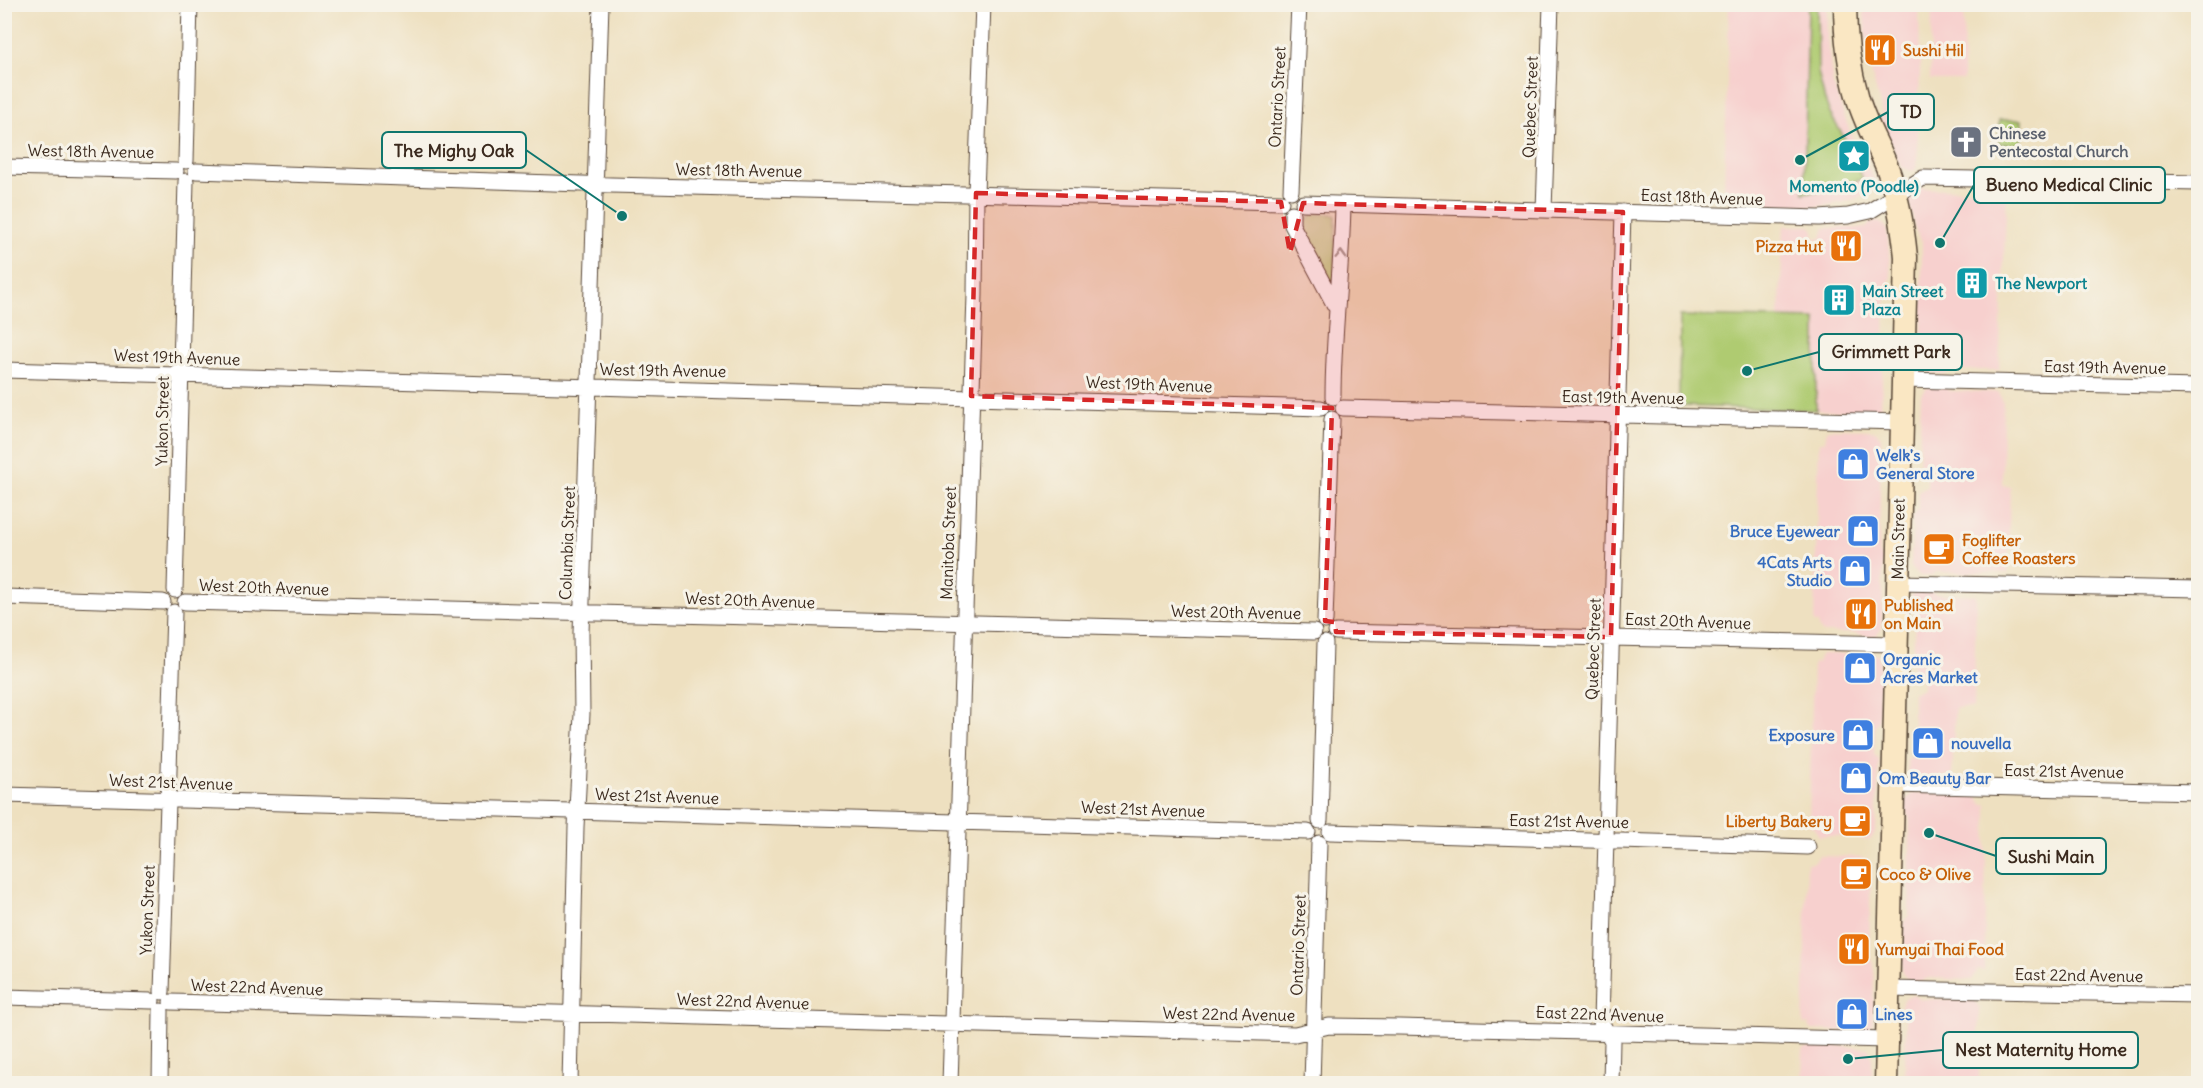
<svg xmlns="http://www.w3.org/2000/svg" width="2203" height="1088" font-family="Delius,sans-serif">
<rect width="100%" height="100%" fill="#f7f3e8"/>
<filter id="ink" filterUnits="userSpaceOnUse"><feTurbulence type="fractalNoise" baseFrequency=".0167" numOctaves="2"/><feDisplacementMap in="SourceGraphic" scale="12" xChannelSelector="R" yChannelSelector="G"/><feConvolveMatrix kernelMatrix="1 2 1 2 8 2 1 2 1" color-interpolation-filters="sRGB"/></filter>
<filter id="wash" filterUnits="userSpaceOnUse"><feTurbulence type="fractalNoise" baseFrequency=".008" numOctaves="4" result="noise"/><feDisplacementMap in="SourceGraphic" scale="24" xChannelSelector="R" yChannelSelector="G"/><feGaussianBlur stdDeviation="1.35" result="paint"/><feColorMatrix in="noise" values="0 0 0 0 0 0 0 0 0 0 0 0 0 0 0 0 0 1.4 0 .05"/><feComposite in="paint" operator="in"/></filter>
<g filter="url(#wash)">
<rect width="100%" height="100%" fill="#eee0c0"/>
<path fill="#f7d0ce" d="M1729 5H1827V38L1833 85 1852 137 1875 181 1873 191 1867 195 1845 202 1815 207 1734 205 1729 196H1724Z
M1863 5H1919L1920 71 1917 166 1915 170 1911 171 1901 167 1880 119 1882 112 1868 60Z
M1932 5H1964L1963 80H1930Z
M1917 188 2007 191 1999 370H1951L1945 374 1930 373 1922 367V242L1915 229 1909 200 1910 194Z
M1878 221 1884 225 1887 229 1891 278 1886 289 1881 408 1870 413 1816 410V319L1779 318 1784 226H1810L1814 230V238H1822L1825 228H1866L1871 222Z
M1930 387H1945L1950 391 1999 392 2003 402 2002 485 2010 486 2008 573 1936 572 1930 576H1920L1911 567 1913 517 1918 509V491L1927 486V477L1919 473 1921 394 1926 388Z
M1827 429 1872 430 1877 432 1881 437 1879 552 1883 559 1882 628 1877 635 1870 637 1855 633H1824L1820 630 1818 623H1814L1819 442H1825Z
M1930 590 1934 594 1976 595 1974 708H1955L1952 776 1914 778 1908 774 1907 761 1913 753V693L1922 688V680L1913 674 1915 614 1911 609V596L1916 591Z
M1866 652 1878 655 1880 663 1879 720 1875 726 1874 754 1879 760 1876 830 1872 838 1867 840H1859L1853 836H1819L1813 826H1809L1813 663H1817L1819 657 1822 654H1862Z
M1927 792 1978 796 1982 804H1987L1984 971 1978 970 1972 980 1928 978 1922 981H1912L1907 979 1902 973 1904 922 1909 915 1910 817 1906 811V800L1911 794Z
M1819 856 1861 857 1866 859 1871 866 1869 954 1874 964 1873 1023 1866 1031 1812 1030 1808 1024 1803 1025 1807 863H1812Z
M1914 995 1922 999H1974L1979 1008V1083H1905L1906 1016 1901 1011V1005L1904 999Z
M1811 1045 1868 1048 1872 1057V1083L1802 1084 1803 1048H1808Z"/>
<path fill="#afcb71" stroke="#757a48" stroke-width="1.5" d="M1808 5H1817L1818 72 1824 97 1830 114 1848 144 1863 179 1832 189 1804 193Z
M1999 120H2022L2021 144H1999Z
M1314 214H1332L1336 216 1335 281 1331 282 1306 231V220Z
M1680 316 1816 319V410L1679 406Z"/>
</g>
<g filter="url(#ink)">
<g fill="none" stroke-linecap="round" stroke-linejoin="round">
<g stroke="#564536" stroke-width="17">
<path id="minor" d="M186 161 190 4
M4 167 176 171
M196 171 611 185 1281 202
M1291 191 1299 4
M1303 203 1819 218 1848 216 1870 211 1923 178 2198 183
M1544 210 1551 4
M1292 213V225L1335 306
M4 370 1321 408
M1903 380 2198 387
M1333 397C1333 332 1342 269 1343 204
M1343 408 1901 422
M1897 583 2198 589
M175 590 186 181
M4 597 163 602
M185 602 1314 632
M1325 621 1332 419
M1336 632 1895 644
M1892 785 2198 792
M4 795 1308 832
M1320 821 1325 643
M1330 832 1808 847
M1888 989 2198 995
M162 992 174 612
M4 997 152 1001
M171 1002 1295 1034 1329 1026 1399 1027 1886 1040
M160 1084 161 1011
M570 1084 576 827 582 714 581 633 601 4
M950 1084 975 295 976 193 983 4
M1312 1084 1319 843
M1611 1084 1612 1041 1601 1022 1623 212"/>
</g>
<g stroke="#564536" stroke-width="25">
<path id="secondary" d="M1845 4C1845 37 1849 68 1858 99 1865 123 1878 145 1887 167 1898 196 1903 226 1906 257L1886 1084"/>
</g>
<use href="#minor" stroke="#fff" stroke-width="15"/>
<use href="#secondary" stroke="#fae7c3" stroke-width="22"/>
</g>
<defs><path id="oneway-chevron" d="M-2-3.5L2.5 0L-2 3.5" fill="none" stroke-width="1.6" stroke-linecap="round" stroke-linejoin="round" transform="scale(1.5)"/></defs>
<use stroke="#a79f9a" href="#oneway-chevron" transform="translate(1341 255) rotate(-87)"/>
</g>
<path fill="#d62828" fill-opacity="0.2" stroke="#d62828" stroke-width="4.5" stroke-dasharray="12 8" stroke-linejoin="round" d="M976 193 1281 202 1290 253 1303 203 1623 212 1611 637 1336 632 1335 622 1325 621 1332 408 971 396Z"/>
<defs>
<g id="restaurant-square" transform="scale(1.725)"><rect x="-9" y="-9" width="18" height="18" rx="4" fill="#e8710a" stroke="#f7f3e8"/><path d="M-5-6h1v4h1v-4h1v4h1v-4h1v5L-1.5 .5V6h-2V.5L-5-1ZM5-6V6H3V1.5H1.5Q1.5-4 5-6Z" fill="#fff"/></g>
<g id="church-square" transform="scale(1.725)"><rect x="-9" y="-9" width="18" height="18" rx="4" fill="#6b7280" stroke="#f7f3e8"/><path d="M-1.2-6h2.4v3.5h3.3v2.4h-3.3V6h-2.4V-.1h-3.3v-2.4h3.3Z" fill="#fff"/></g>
<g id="sight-square" transform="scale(1.725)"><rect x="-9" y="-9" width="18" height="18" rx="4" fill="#0f9aa8" stroke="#f7f3e8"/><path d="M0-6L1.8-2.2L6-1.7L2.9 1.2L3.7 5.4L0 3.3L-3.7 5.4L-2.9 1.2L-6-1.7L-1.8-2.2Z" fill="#fff"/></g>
<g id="building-square" transform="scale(1.725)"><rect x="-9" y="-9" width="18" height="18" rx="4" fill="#0f9aa8" stroke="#f7f3e8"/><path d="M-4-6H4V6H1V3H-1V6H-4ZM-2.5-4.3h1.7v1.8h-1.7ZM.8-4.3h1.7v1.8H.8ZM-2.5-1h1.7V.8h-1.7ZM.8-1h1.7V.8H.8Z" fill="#fff"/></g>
<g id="shop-square" transform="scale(1.725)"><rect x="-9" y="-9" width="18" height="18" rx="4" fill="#3f7fe0" stroke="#f7f3e8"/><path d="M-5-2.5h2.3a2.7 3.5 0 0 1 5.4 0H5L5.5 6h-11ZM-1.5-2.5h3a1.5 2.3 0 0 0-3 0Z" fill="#fff"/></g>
<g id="cafe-square" transform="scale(1.725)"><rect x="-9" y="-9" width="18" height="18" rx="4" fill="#e8710a" stroke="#f7f3e8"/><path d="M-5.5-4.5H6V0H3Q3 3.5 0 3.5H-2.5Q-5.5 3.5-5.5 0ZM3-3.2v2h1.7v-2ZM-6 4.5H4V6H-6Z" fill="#fff"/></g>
</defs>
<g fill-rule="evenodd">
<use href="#restaurant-square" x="1880" y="50"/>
<use href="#church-square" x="1966" y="142"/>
<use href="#sight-square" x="1854" y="156"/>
<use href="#restaurant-square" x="1846" y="246"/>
<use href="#building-square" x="1972" y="283"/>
<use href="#building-square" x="1839" y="300"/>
<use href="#shop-square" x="1853" y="464"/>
<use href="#shop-square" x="1863" y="531"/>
<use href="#cafe-square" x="1939" y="549"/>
<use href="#shop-square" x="1855" y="571"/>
<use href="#restaurant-square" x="1861" y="614"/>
<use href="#shop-square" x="1860" y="668"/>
<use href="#shop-square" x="1858" y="735"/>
<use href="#shop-square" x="1928" y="743"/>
<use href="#shop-square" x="1856" y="778"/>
<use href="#cafe-square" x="1855" y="821"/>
<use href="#cafe-square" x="1856" y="874"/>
<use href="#restaurant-square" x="1854" y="949"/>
<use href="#shop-square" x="1852" y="1014"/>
</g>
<g text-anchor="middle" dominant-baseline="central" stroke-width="6" stroke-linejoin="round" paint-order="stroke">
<g font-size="16" font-weight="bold" fill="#c56008" stroke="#f7f3e8" text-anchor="start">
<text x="1903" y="50">Sushi Hil</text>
<text x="1823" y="246" text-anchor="end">Pizza Hut</text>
<text x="1962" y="540">Foglifter<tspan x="1962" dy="18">Coffee Roasters</tspan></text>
<text x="1884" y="605">Published<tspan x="1884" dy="18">on Main</tspan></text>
<text x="1832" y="821" text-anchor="end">Liberty Bakery</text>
<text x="1879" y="874">Coco &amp; Olive</text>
<text x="1877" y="949">Yumyai Thai Food</text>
</g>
<g font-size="16" fill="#3b2a1e" stroke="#f7f3e8">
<text transform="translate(1277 97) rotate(-87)">Ontario Street</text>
<text transform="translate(1530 107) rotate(-88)">Quebec Street</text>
<text transform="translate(91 151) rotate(1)">West 18th Avenue</text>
<text transform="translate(739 170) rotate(1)">West 18th Avenue</text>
<text transform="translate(1702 197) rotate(2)">East 18th Avenue</text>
<text transform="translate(177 357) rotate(2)">West 19th Avenue</text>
<text transform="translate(2105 367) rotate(1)">East 19th Avenue</text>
<text transform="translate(663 370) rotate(1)">West 19th Avenue</text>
<text transform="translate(1149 384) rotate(2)">West 19th Avenue</text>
<text transform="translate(1623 397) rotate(1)">East 19th Avenue</text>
<text transform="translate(162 421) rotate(-89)">Yukon Street</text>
<text transform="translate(1898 539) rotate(-89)">Main Street</text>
<text transform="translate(567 543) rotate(-88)">Columbia Street</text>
<text transform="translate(948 543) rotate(-88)">Manitoba Street</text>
<text transform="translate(264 587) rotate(2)">West 20th Avenue</text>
<text transform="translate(750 600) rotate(2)">West 20th Avenue</text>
<text transform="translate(1236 612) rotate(1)">West 20th Avenue</text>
<text transform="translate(1688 621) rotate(2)">East 20th Avenue</text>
<text transform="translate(1593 649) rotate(-88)">Quebec Street</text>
<text transform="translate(2064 771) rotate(1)">East 21st Avenue</text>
<text transform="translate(171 782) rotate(2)">West 21st Avenue</text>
<text transform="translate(657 796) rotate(2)">West 21st Avenue</text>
<text transform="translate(1143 809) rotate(2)">West 21st Avenue</text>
<text transform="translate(1569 821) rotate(1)">East 21st Avenue</text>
<text transform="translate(147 910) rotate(-88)">Yukon Street</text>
<text transform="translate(1298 945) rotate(-88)">Ontario Street</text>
<text transform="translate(2079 975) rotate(1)">East 22nd Avenue</text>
<text transform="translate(257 987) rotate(2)">West 22nd Avenue</text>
<text transform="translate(743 1001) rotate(2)">West 22nd Avenue</text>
<text transform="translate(1229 1014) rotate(1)">West 22nd Avenue</text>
<text transform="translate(1600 1014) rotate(2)">East 22nd Avenue</text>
</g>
<g font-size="16" font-weight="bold" fill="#5b616d" stroke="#f7f3e8" text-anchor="start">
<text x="1989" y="133">Chinese<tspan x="1989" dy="18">Pentecostal Church</tspan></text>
</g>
<g font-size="16" font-weight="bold" fill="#0d838f" stroke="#f7f3e8" text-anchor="start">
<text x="1854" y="186" text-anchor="middle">Momento (Poodle)</text>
<text x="1995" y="283">The Newport</text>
<text x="1862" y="291">Main Street<tspan x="1862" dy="18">Plaza</tspan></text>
</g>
<g font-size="16" font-weight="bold" fill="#366cbe" stroke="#f7f3e8" text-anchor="start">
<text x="1876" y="455">Welk's<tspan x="1876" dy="18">General Store</tspan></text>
<text x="1840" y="531" text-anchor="end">Bruce Eyewear</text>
<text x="1832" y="562" text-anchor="end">4Cats Arts<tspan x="1832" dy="18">Studio</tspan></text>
<text x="1883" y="659">Organic<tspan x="1883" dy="18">Acres Market</tspan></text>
<text x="1835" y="735" text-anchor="end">Exposure</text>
<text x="1951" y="743">nouvella</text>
<text x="1879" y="778">Om Beauty Bar</text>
<text x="1875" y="1014">Lines</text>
</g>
</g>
<path fill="none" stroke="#0f766e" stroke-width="2" d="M1800 160L1888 112M622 216L526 150M1940 243L1974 185M1747 371L1819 352M1929 833L1996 856M1848 1059L1943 1050"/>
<g fill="#0f766e" stroke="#f7f3e8" stroke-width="2">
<circle cx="1800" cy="160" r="6"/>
<circle cx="622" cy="216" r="6"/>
<circle cx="1940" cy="243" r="6"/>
<circle cx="1747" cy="371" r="6"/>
<circle cx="1929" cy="833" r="6"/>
<circle cx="1848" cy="1059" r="6"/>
</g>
<g fill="#f7f3e8" stroke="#0f766e" stroke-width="2">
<rect x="1888" y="94" width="46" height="36" rx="6"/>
<rect x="382" y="132" width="144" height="36" rx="6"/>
<rect x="1974" y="167" width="191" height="36" rx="6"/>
<rect x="1819" y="334" width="143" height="36" rx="6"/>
<rect x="1996" y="838" width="110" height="36" rx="6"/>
<rect x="1943" y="1032" width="195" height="36" rx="6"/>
</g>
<g font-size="18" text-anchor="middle" font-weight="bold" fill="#3b2a1e">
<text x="1911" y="118">TD</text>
<text x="454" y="157">The Mighy Oak</text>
<text x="2069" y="191">Bueno Medical Clinic</text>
<text x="1891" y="358">Grimmett Park</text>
<text x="2051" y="863">Sushi Main</text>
<text x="2041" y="1056">Nest Maternity Home</text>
</g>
<rect width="2203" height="1088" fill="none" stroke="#f7f3e8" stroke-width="24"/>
</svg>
